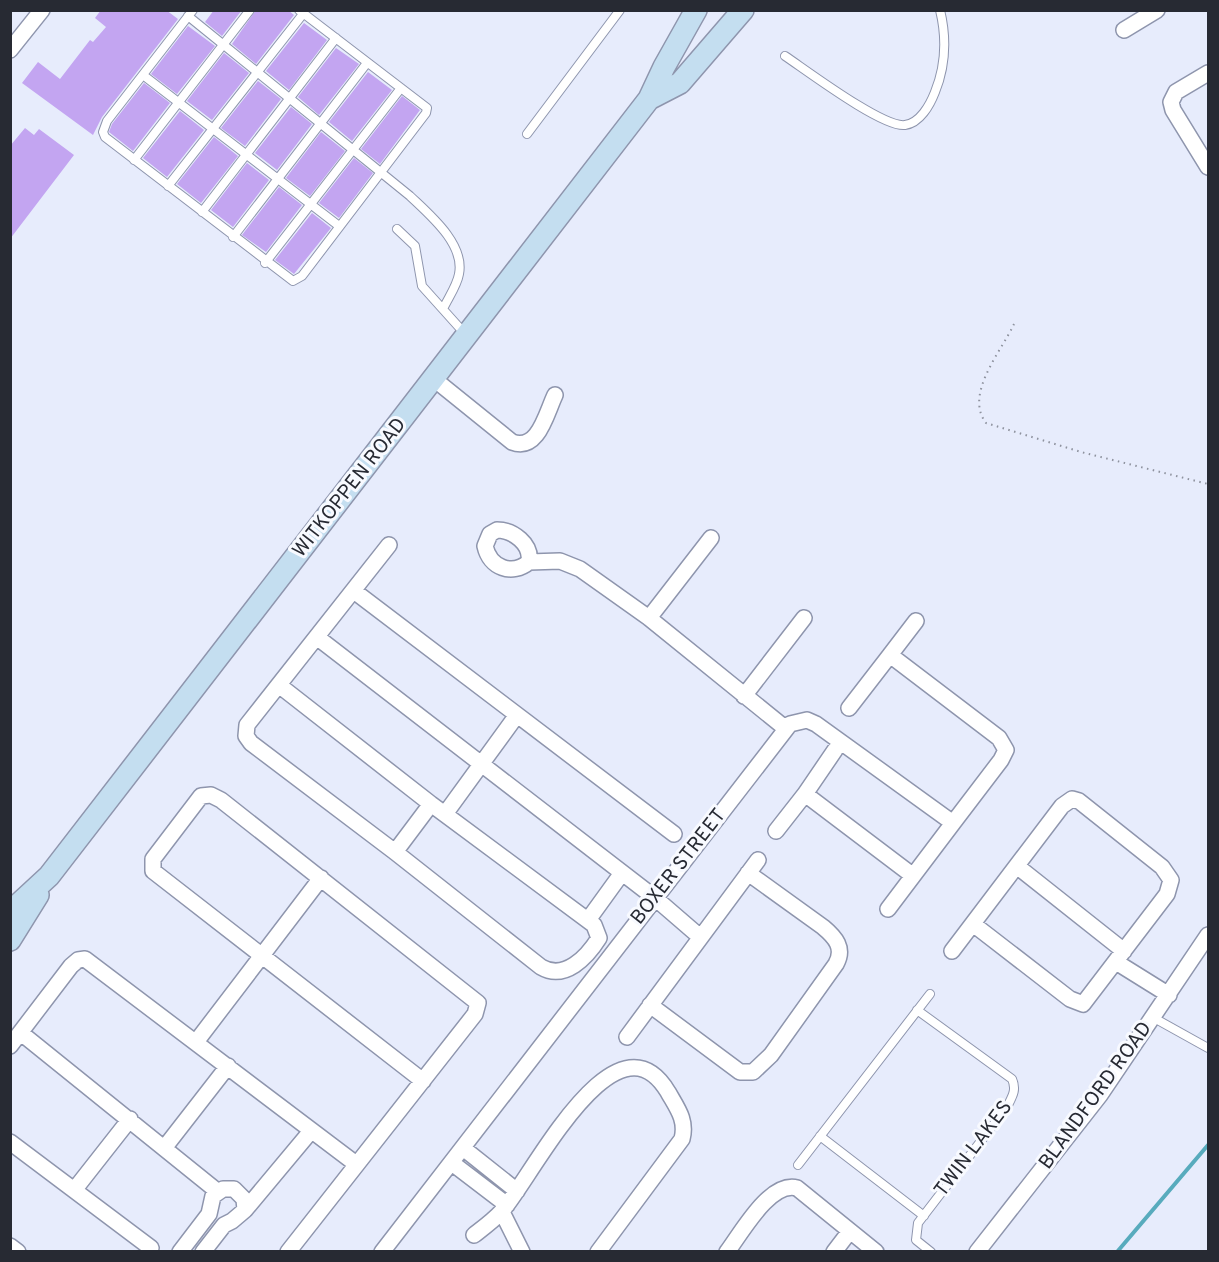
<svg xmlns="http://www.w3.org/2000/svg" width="1219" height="1262" font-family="Overpass,sans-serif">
<rect width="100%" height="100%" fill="#e7ecfc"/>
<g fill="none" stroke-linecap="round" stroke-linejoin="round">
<path stroke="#58abbd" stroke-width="4" d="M1117 1252 1208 1145"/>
</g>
<path fill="#c3a5f1" d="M101 10H166L178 19 102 117 93 135 22 83 38 62 60 79 90 40 93 42 106 27 95 18Z
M214 10H242L222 36 205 22Z
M256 10H288L294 15 256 64 232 44Z
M304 23 327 40 289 90 266 71Z
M188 26 215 46 177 94 151 74Z
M336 48 359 64 319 115 298 97Z
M224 53 249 73 212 120 187 101Z
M368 72 392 90 352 141 329 122Z
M258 81 281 99 245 146 221 128Z
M144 83 170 103 133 151 109 132 112 124Z
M402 96 420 110 380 164 361 149Z
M291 107 312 124 277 170 255 153Z
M180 111 204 130 167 177 143 158Z
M25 128 34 135 39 129 74 155 10 239V146Z
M321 132 345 151 310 196 286 178Z
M214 137 238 156 201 203 177 184Z
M354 158 373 173 339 218 319 203Z
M247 163 269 180 233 227 211 210Z
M279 187 302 205 266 252 242 235Z
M312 213 331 228 294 274 275 260Z"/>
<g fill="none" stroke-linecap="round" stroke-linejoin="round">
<g stroke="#8e95ad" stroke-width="10">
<path id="service" d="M193 10 107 121 103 132 105 137 293 281 302 276 426 113 427 108 299 10
M188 16 410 196C430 215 465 244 459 274 457 286 448 298 443 309
M785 56C806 70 883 128 905 125 920 123 930 105 935 92 946 65 947 39 940 10
M143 75 339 226
M527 134 620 10
M134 160 250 10
M168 186 303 14
M202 212 336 38
M397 229 415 246 422 286 466 335
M233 237 367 63
M265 263 401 88
M917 1010 1012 1079C1017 1090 1012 1097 1007 1107L918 1223 916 1240 931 1252
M1154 1018 1208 1048
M820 1136 924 1216
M798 1165 930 994"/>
</g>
<g stroke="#8e95ad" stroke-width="18">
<path id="minor" d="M1124 30 1157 10
M10 50 42 10
M1208 73 1176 92 1171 102 1173 110 1208 167
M434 379 512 442C538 452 546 414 555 395
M497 530C513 530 532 544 529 562 512 576 490 568 485 546L490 534Z
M529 562 560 561 580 569 649 618 785 728
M354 591 674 834
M649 618 711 538
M916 621 890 655 999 738 1006 750 1001 760 953 823
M318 638 655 898 699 936
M280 686 431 804 594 925 599 938C587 957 565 981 541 967L395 852 251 743 246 736 247 725 389 545
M744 696 804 618
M849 708 890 655
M805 794 835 750
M445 814 517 715
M776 831 805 794 912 875
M395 852 431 804
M1018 867 1124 951
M588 920 622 873
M952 951 1062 806 1072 799 1079 801 1162 867 1171 880 1167 894 1083 1004 1070 999 973 924
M1116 962 1169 995
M650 1005 740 1072H753L771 1055 836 964C845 948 835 937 823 927L748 873
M21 1033 217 1191
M627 1037 758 860
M196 1042 321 878
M10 1046 71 966 78 960 85 959 356 1164
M10 1142 151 1248
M165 1147 228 1066
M463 1148 517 1191
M452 1163 507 1205
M75 1189 130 1119
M245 1210 311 1131
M502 1212 522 1252
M474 1235C483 1228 494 1220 502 1211 532 1177 616 1005 668 1092 677 1108 687 1120 682 1139L598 1252
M10 1246 18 1252
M180 1252 209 1214 213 1196 223 1189H234L244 1199 245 1210 232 1221 224 1225 203 1252
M288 1252 475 1014 478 1003 221 800 211 795 201 796 153 859V871L423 1081
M382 1252 790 724 807 720 816 724 953 823 888 909
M727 1252C742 1232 770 1181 797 1188L876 1252
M834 1252 850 1231
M977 1252 1100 1095 1208 935"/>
</g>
<g stroke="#8e95ad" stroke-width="24">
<path id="secondary" d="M649 99 680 83 743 10
M10 912 49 876 649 99 664 67 696 10
M10 940 38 895"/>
</g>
<path stroke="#8e929e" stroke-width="2" stroke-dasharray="1.5 4.5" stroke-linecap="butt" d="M1014 324C1001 352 964 394 986 423L1081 452 1208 484"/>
<use href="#service" stroke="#fff" stroke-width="8"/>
<use href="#minor" stroke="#fff" stroke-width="15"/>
<use href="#secondary" stroke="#c4def0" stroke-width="21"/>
</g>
<g text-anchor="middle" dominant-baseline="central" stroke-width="6" stroke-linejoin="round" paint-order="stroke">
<g font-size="20" fill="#272a33" stroke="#f8faff">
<text transform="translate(350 488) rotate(-52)">WITKOPPEN ROAD</text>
<text transform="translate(679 867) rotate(-52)">BOXER STREET</text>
<text transform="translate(1096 1096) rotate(-54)">BLANDFORD ROAD</text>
<text transform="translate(974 1149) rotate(-53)">TWIN LAKES</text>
</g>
</g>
<rect width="1219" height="1262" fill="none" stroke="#272a33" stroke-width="24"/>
</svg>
